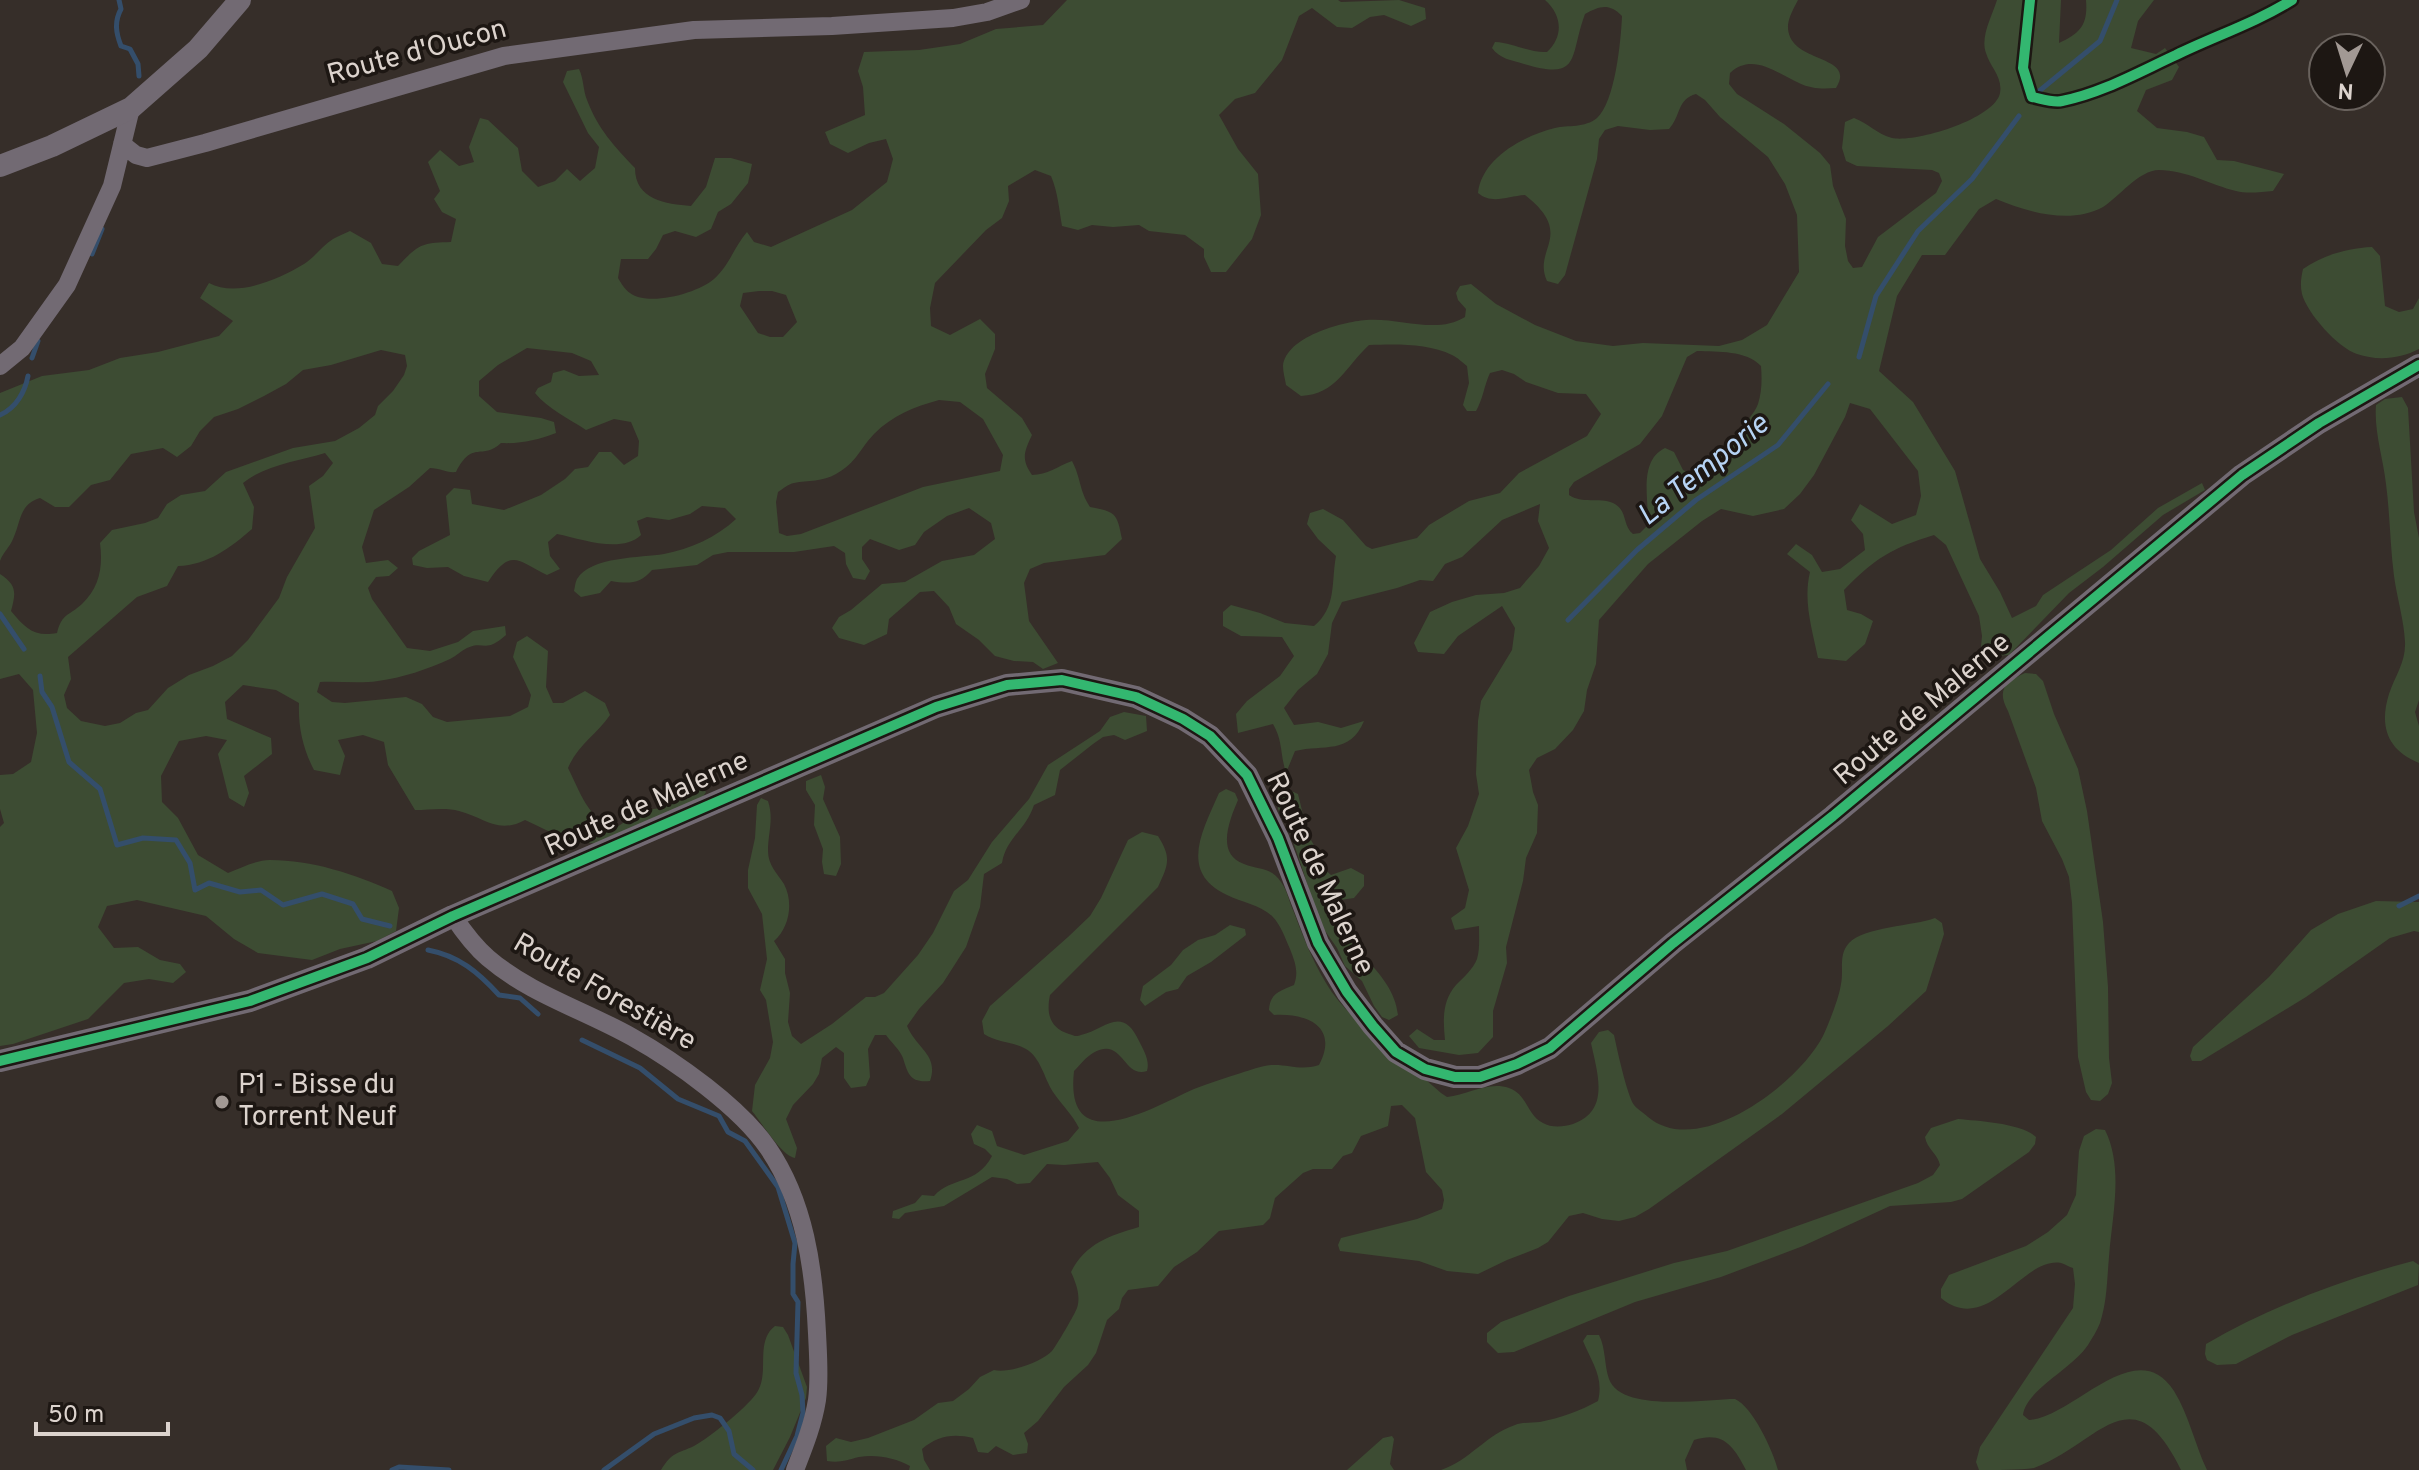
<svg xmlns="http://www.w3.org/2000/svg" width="2419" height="1470" font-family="Overpass,sans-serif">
<rect width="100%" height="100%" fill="#362e29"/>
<path fill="#3d4c33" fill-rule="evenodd" d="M1067 0H1338L1341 2 1399 0 1425 8 1426 19 1411 26 1384 15 1370 17 1352 28 1337 27 1312 8 1299 16 1282 60 1255 93 1235 99 1219 115 1238 149 1258 174 1261 215 1252 239 1226 272H1211L1204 257V249L1185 235 1149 231 1139 225 1113 227 1092 225 1078 230 1062 226C1059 209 1058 193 1051 176L1035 170 1008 186 1009 201 1002 218 986 230 935 283 930 308 931 326 950 335 980 319 995 334V349L985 374 987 388 1022 418 1032 435C1024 452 1021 459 1032 475 1047 475 1058 466 1072 461 1081 478 1079 490 1090 507 1116 512 1117 513 1122 539L1105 555 1044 563 1030 569 1024 583 1029 621 1058 663 1043 669 1033 662 1014 661 995 656 979 640 956 624 949 607 934 591 920 592 889 619 887 634 864 645 839 638 832 628 839 617 851 610 882 584 905 582 942 561 974 555 995 539 991 523 969 508 947 516 924 532 915 545 899 550 870 539 862 547V559L870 571 865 580 853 578 846 564 845 553 834 546 794 552H728L713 555 697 565 652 570C640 584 629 584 611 581L600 593 581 597 574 591C575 587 575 583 577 579 591 556 641 558 664 554 690 549 717 537 736 519L725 508 702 506 690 514 669 520 647 517 637 521 641 535C621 554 582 539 557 534L548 542 550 556 560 569 547 575C518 561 511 547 488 582L464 576 448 567 427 568 413 565 412 558 419 551 450 535 446 496 454 488 470 490 472 504 504 510 541 495 565 479 575 469 588 467 599 452H611L624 465 638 456 639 441 631 422 614 419 586 430C568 418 548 409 535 393L538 388 551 382 553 373 564 370 579 376 599 375 591 361 572 353 527 348 498 365 479 381V396L497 412 541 418 554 422 556 433C537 440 521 444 501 443 482 461 473 439 456 472 446 473 440 468 430 468L409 487 374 510 362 547 366 563 388 560 398 568 389 576 376 577 368 588 372 599 407 648 430 651 458 642 473 631 505 626 506 635C485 654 484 640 467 648 461 651 456 656 450 659 428 669 402 678 378 681 359 684 339 681 320 682L317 692 332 702 345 703 406 697 422 704 433 717 447 722 510 716 528 707 531 695 513 657 517 642 527 636 548 651 546 687 553 703H563L585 691 605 703 610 715C597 734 577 746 568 768 580 792 588 818 614 829L641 811 660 808 702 787 706 792 702 798 598 843C570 845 550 831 525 820 497 835 484 817 459 811 446 807 428 810 415 810L388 765 384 742 363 735 338 740 345 756 340 775 314 770C303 749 298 727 299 703L276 690 243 685 225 702 227 719 271 738 272 754 244 776 249 793 244 807 229 798 218 754 227 740 206 736 179 741 161 776 162 802 178 818 198 855 228 873C241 868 256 860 270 860 312 860 354 874 392 891L399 908 396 931 377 941 340 949 312 960 258 953 234 939 206 916 137 900 107 906 98 927 114 948 138 947 160 960 180 964 186 972 173 983 149 979 124 983 88 1019 13 1044 0 1046V827L4 823 0 809V775L13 774 31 762 37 733 33 690 19 674 0 679V574C17 585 16 593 11 611 26 629 34 637 57 633 62 613 69 616 82 604 100 587 103 566 100 543L112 530 145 523 158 518 167 504 181 495 205 491 226 472 293 448 335 441 359 428 375 415 378 406 393 391 404 375 407 366 405 355 381 350 331 365 303 370 286 384 264 396 238 409 214 417 200 431 191 446 177 457 163 448 131 454 110 480 91 485 69 507H55L40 498C19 504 21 522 13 539 10 547 3 552 0 561V393L42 376 89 370 120 358 158 352 219 336 233 321 200 298 209 283C237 298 279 279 304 264 315 257 322 246 333 239 338 236 344 234 350 231L371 243 382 264 398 266C419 244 421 243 451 242L456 219 442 212 434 199 440 191 428 162 440 150 459 166 474 162 469 147 480 118 488 120 518 148 522 171 538 187 555 181 567 169 580 181 595 168 599 147 588 133 563 82 567 71 579 69C584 80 583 90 587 100 598 129 614 146 635 168 635 200 666 204 691 206L706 187 715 158H731L752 164 748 183 731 204 718 212 711 229 696 237 675 231 663 235 656 249 648 259H621L618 278C621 283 625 290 630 293 649 307 698 293 714 279 729 266 734 247 747 232L754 242 771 247 852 210 887 182 893 159 886 139 869 143 848 153 830 144 825 132 865 115 863 87 858 71 864 52 919 50 960 44 996 29 1043 25ZM759 291H772L786 295 797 322 783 337H770L758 333 740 306 743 293ZM939 400 960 402 983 419 1003 455 1000 471 923 487 801 534 787 536 779 533 776 502 778 492C783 489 788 484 794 483 808 480 823 482 836 474 857 462 859 450 874 434 893 415 914 407 939 400ZM325 453 333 463 323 476 309 486 315 528 287 577 279 598 248 640 232 656 213 666 189 675 168 688 148 710 136 713 120 723 105 726 81 721 67 708 64 695 71 679 68 657 137 597 167 586 178 566C208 565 230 548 252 529L254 507 243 483C265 465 299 461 325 453Z
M1545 0H1798C1794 8 1789 16 1788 25 1786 65 1858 53 1836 88 1823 89 1811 89 1799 83 1777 73 1752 52 1730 73L1729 84 1737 94 1784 124 1820 153 1830 165 1833 186 1846 219 1845 246 1848 261 1853 268 1862 267 1878 237 1936 193 1942 181 1939 173 1932 170 1857 166 1846 161 1842 148 1845 122 1854 118C1868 123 1877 134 1892 138 1915 143 1995 119 2000 93 2003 77 1990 67 1986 53 1980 37 1992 16 1997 0H2061L2059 43C2081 33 2088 24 2086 0H2154L2138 21 2131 48 2156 54 2165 48 2179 67 2172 80 2146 90 2137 111 2157 128 2187 132 2204 137 2217 160 2234 161 2284 174 2273 191C2261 192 2247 194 2236 191 2211 185 2186 170 2159 170 2139 170 2119 197 2103 207 2070 225 2028 212 1996 199L1979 209 1945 255H1922L1897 296 1879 371 1913 402 1955 471 1980 559 2000 592 2012 618 2036 606 2043 595 2111 550 2158 508 2202 483 2205 490 2163 515 2103 567 2069 593 2009 655 1980 657 1982 636 1979 616 1946 545 1934 535C1892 548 1875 558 1844 590L1847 610 1861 614 1873 621 1865 644 1846 661 1818 658C1812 629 1803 601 1810 572L1787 554 1796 544 1812 555 1822 572 1840 569 1865 550 1863 534 1851 520 1860 504 1892 524 1916 515 1921 496 1918 471 1870 409 1850 403 1845 417 1814 475 1800 494 1784 509 1753 516 1721 509 1702 521 1648 564 1599 620 1596 664 1587 690 1584 711 1573 730 1555 749 1537 758 1529 770 1533 792 1538 805 1537 833 1526 858 1523 881 1506 947 1507 963 1493 1011V1037L1478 1053 1459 1055 1419 1048 1409 1036 1417 1029 1434 1040H1445C1443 1020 1442 1001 1456 985 1464 977 1473 969 1477 959 1480 950 1479 936 1479 926L1455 930 1451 918 1465 908 1469 890 1456 848 1468 826 1479 794 1476 774 1478 721 1481 701 1512 650 1515 628 1502 606 1458 636 1444 654 1418 652 1414 643 1430 612 1452 602 1476 595 1504 593 1520 588 1539 566 1549 548 1538 521 1540 504 1502 520 1462 557 1445 564 1433 581 1420 580 1397 588 1342 602 1332 623 1328 654 1317 674 1298 690 1284 708 1294 725 1318 722 1341 728 1364 721C1350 755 1324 744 1295 751L1286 773C1280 754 1283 741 1273 724L1238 733 1236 714 1247 701 1280 676 1294 656 1282 637 1241 636 1223 626V612L1231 605 1260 613 1285 623 1314 626C1337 607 1331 583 1336 556L1318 539 1307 524 1310 513 1323 509 1343 520 1366 546 1372 549 1417 538 1429 525 1469 501 1500 493 1519 473 1587 436 1601 414 1586 394 1558 393 1526 382 1514 374 1502 370 1490 373C1484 386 1483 399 1476 411H1467L1463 405 1469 383 1467 366C1463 363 1457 357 1452 355 1428 343 1395 344 1369 345 1345 367 1337 394 1301 396L1286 385C1285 379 1283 372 1283 366 1286 337 1341 322 1366 320 1398 317 1437 335 1465 317L1466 309 1458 300 1456 293 1460 286 1471 284 1496 304 1535 325 1576 341 1613 346 1643 343 1719 346 1742 340 1767 325 1799 272 1797 215 1785 184 1768 157 1720 117 1705 100 1696 94C1677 99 1681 116 1669 129L1650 130 1618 126 1605 130 1599 139 1597 159 1565 275 1558 284 1547 281C1532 249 1576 235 1525 195 1508 196 1492 205 1478 193 1482 158 1523 136 1555 128 1568 125 1585 128 1597 118 1615 102 1621 41 1622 16 1609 3 1600 6 1585 14 1569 57 1582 81 1524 64 1511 60 1500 59 1492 48L1495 42C1514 43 1529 53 1547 52 1564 36 1562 15 1545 0ZM1697 351C1718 352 1746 350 1761 366 1762 378 1762 392 1758 404 1751 423 1713 455 1698 471L1689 473 1683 470 1674 452 1665 448C1638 461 1649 500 1648 525L1640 533 1633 534C1622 525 1628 510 1613 503 1599 497 1582 504 1569 495V489L1574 482 1640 444 1662 416 1687 357Z
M2372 247 2380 256 2385 306 2399 312 2413 309 2419 298V349C2400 359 2377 361 2357 354 2338 348 2307 313 2302 294 2300 285 2301 278 2303 269 2323 255 2348 248 2372 247Z
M2402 397 2408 408 2414 512 2419 538V700L2415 712 2419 726V763C2387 750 2379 726 2389 694 2395 676 2406 662 2405 642 2404 620 2397 598 2394 576 2390 545 2390 514 2386 484 2383 457 2374 432 2376 405L2385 399Z
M2025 673 2036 674 2043 681 2054 714 2078 769 2087 811 2103 922 2108 987 2109 1058 2112 1083 2108 1094 2100 1101 2091 1100 2086 1092 2078 1057 2072 903 2069 877 2062 859 2042 821 2036 788 2008 711C1996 689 2006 682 2025 673Z
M1124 712 1146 716 1147 731 1125 740 1114 735 1103 737 1093 744 1060 770 1055 795 1034 805C1026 830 1006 838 1002 863L984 874 980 907 966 947 943 983 919 1009 907 1026C917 1049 939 1055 930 1081 910 1083 908 1074 903 1058 900 1050 891 1042 886 1035H875L868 1049 870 1077 866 1086 851 1088 844 1078V1053L836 1047 822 1058 819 1074 813 1084 793 1105 786 1119 797 1148 795 1158C781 1155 762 1123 752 1111L755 1085 770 1058 773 1042 766 1000 760 990 767 959 762 914 748 888V870L755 838 757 805 761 798 768 801C774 819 768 833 768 851 768 865 777 873 784 884 794 903 789 928 774 941L785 959V973L790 993 788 1022 792 1036 801 1044 832 1024 866 997H875L884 993 918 955 933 933 954 891 968 880 992 842 1029 799 1048 765 1100 731 1110 717Z
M821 775 825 787 823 799 840 837 841 864 836 876 824 874 822 862 823 849 814 825 815 805 806 790V781Z
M1226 789 1235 793 1238 800C1230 819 1215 854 1244 864 1259 870 1271 867 1281 882 1287 890 1289 901 1293 910 1302 934 1312 960 1326 983 1348 1021 1407 1062 1441 1093L1447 1097C1468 1095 1488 1081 1509 1088 1527 1094 1527 1115 1543 1123 1551 1128 1564 1127 1573 1124 1611 1111 1597 1072 1591 1043L1599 1032 1608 1030 1614 1035C1617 1049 1627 1095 1634 1105 1637 1109 1644 1113 1648 1117 1699 1160 1799 1083 1823 1036 1829 1023 1839 998 1841 984 1844 970 1838 955 1849 943 1863 927 1914 926 1935 918L1942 923 1944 934 1926 991 1888 1026 1782 1114 1649 1209 1635 1217 1619 1221 1602 1219 1583 1213 1569 1216 1548 1242 1538 1248 1507 1260 1478 1274 1447 1271 1419 1261 1340 1251 1338 1245 1341 1238 1417 1219 1442 1209 1444 1200 1442 1190 1426 1172 1415 1118 1402 1105 1391 1106 1388 1126 1361 1136 1352 1153 1343 1156 1332 1169H1313L1303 1173 1275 1198 1270 1218 1263 1225 1219 1231 1197 1252 1174 1267 1158 1286 1128 1290 1122 1298 1119 1309 1107 1320 1096 1353 1088 1365 1064 1387 1038 1421 1024 1433 1028 1444 1027 1453 1013 1455 996 1446 988 1453 978 1452 973 1438C953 1433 937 1436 922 1449L924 1460 930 1470H909L910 1466C895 1458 877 1454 859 1457 847 1460 840 1463 827 1461L826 1446 836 1438 851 1442 868 1438 914 1420 938 1403 953 1401 969 1389 980 1377 994 1370C1007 1374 1042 1362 1052 1351 1055 1348 1076 1312 1077 1308 1081 1296 1076 1283 1071 1272 1086 1243 1109 1236 1139 1227V1211L1118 1195 1110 1178 1098 1162 1064 1165 1047 1164 1030 1183 1017 1184 1007 1179 992 1177 944 1206 905 1213 899 1219 892 1218 893 1211 915 1203 922 1195 934 1196C952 1176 976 1186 992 1156L985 1149 974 1144 971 1134 977 1125 992 1131 997 1146 1024 1155 1068 1141 1079 1128C1072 1114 1062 1105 1053 1092 1044 1078 1041 1058 1026 1049 1011 1041 998 1043 984 1034L982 1021 990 1006 1068 937 1090 916 1101 898 1128 840 1142 832 1158 836C1172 858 1168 865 1158 887L1050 995C1046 1014 1050 1028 1069 1034 1075 1036 1076 1037 1081 1035 1104 1030 1122 1004 1139 1041 1144 1051 1150 1060 1147 1071 1123 1079 1123 1035 1093 1053 1086 1057 1080 1065 1074 1071 1064 1161 1154 1107 1194 1089 1209 1083 1225 1078 1241 1073 1250 1070 1261 1066 1271 1065 1289 1064 1300 1071 1319 1065 1339 1027 1308 1013 1274 1015L1269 1010C1270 993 1280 991 1294 985 1299 972 1295 962 1290 949 1285 938 1281 925 1272 916 1260 905 1241 902 1227 895 1178 872 1203 830 1219 793Z
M1287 789 1298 794 1308 835 1321 857 1322 867 1331 875 1351 868 1364 875V886L1354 898 1340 900 1331 905C1335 943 1394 969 1398 1015L1389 1020 1382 1017 1374 1006 1362 981 1345 966 1337 948 1321 925 1288 826 1278 809 1279 790Z
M2376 901 2419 902V932L2414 931 2390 938 2306 997 2201 1061H2192L2190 1056 2193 1047 2269 977 2311 930 2338 914Z
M1230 925 1245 929 1246 935 1211 962 1187 976 1178 989 1166 992 1145 1006 1140 1000 1143 986 1171 965 1183 950 1198 940 1215 935Z
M1958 1119C1978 1121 2021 1123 2036 1137L2035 1144 2029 1152 1962 1199 1951 1202 1890 1206 1803 1246 1721 1277 1635 1302 1514 1352 1498 1353 1487 1342V1333L1501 1322 1569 1296 1674 1263 1727 1251 1918 1183 1933 1175 1940 1165C1938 1154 1927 1149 1925 1137L1931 1128Z
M2096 1129 2105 1130C2124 1168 2112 1216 2109 1257 2107 1279 2107 1302 2100 1323 2097 1331 2092 1338 2088 1345 2072 1369 2026 1390 2023 1415L2029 1420C2074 1417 2136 1332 2174 1391 2189 1415 2195 1445 2207 1470H2181C2132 1370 2098 1445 2034 1468 2019 1470 1996 1470 1979 1470L1976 1462 1980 1447 2073 1308 2075 1284 2073 1268C2072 1268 2062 1263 2061 1263 2023 1256 1988 1337 1941 1298V1289L1949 1275 2026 1246 2048 1232 2067 1215 2076 1195 2079 1151 2084 1136Z
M2413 1261 2419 1265 2418 1285 2292 1335 2236 1364 2217 1365 2207 1360 2205 1354 2206 1344C2270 1307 2341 1280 2413 1261Z
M775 1326 783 1327 788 1335 807 1387 806 1398 790 1437 773 1470H661C672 1452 677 1454 694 1446 709 1438 746 1408 756 1394 771 1374 754 1342 775 1326Z
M1587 1335H1599C1606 1349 1604 1365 1609 1379 1621 1413 1707 1399 1735 1399 1753 1407 1773 1451 1778 1470H1746C1733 1445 1723 1431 1694 1440L1685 1460 1687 1470H1441C1469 1461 1487 1434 1515 1425 1522 1422 1532 1423 1540 1422 1560 1418 1580 1411 1598 1401 1604 1377 1592 1363 1583 1341Z
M1392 1436 1394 1439 1390 1464 1394 1470H1347L1383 1438Z"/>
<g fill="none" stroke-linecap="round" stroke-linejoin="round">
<path stroke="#344e6b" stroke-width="5" d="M119 0 121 9C114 22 116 33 121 46L130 49 138 64 139 76
M2038 92 2100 41 2117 0
M92 254 102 229
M1859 357 1876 296 1918 231 1972 179 2019 116
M32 358 38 341
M0 415C16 408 25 392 28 376
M0 614 24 649
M1568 620 1637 550 1696 500 1778 445 1828 384
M40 676 42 692 52 707 69 762 100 789 117 845 143 838 176 840 190 863 195 890 209 883 240 892 261 890 283 905 322 894 353 904 362 919 390 926
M2399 906 2419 896
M428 950C459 956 478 972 499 995L520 998 538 1014
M582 1040 640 1068 678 1099 719 1116 728 1132 745 1141 778 1187 795 1243 793 1264V1294L798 1302 796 1373 802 1395 803 1413 797 1436 781 1470
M392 1470 399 1467 449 1470
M604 1470 654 1434 694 1418 712 1415 720 1418 729 1431 734 1454 753 1470"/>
<path stroke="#726a73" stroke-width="18" d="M122 144 136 155 147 158 205 143 504 56 694 30 832 26 953 18 987 12 1021 0
M0 366 22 348 67 285 112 186 131 108
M453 916C463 931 474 946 488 958 530 994 584 1010 632 1037 675 1061 740 1107 768 1148 805 1202 814 1269 817 1333 818 1355 820 1379 817 1400 813 1425 804 1447 795 1470"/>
<path stroke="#726a73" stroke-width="22" d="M0 166 52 146 131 108 198 49 240 0
M0 1061 250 1001 367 958 453 916 936 707 1007 685 1062 680 1136 697 1183 719 1210 736 1247 775 1278 838 1318 943 1347 992 1373 1026 1396 1052 1425 1069 1455 1077H1480L1517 1064 1550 1048 1673 943 1833 816 2242 475 2319 423 2419 365"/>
<g stroke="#1d1713" stroke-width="15">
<path id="cycleway" d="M2030 0 2023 68 2032 97C2042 99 2053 103 2062 101 2102 93 2139 72 2176 55 2215 36 2255 23 2292 0
M0 1061 250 1001 367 958 453 916 936 707 1007 685 1062 680 1136 697 1183 719 1210 736 1247 775 1278 838 1318 943 1347 992 1373 1026 1396 1052 1425 1069 1455 1077H1480L1517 1064 1550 1048 1673 943 1833 816 2242 475 2319 423 2419 365"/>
</g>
<use href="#cycleway" stroke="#33b770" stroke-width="10"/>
</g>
<circle fill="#a29994" stroke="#1d1713" stroke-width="3" cx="222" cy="1102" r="8"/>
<g text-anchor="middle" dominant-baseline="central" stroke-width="7" stroke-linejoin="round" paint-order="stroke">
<g font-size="28" fill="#dcd3cd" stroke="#1d1713">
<text transform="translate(417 53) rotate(-15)">Route d'Oucon</text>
<text transform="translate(1923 710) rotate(-40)">Route de Malerne</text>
<text transform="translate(647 805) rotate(-24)">Route de Malerne</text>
<text transform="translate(1319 874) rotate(65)">Route de Malerne</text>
<text transform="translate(604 993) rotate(30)">Route Forestière</text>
</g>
<g font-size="28" fill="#dcd3cd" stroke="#1d1713" text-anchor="start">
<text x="238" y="1086">P1 - Bisse du<tspan x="238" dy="32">Torrent Neuf</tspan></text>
</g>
<g font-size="30" font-style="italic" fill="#b6d3f4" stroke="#1d1713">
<text transform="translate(1704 471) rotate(-39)">La Temporie</text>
</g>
</g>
<g transform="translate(2347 72) rotate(184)"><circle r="38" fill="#1d1713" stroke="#69625d" stroke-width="2"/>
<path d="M0-6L14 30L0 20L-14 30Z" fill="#a29994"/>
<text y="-12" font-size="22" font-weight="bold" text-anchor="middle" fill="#dcd3cd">N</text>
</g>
<path d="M36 1422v12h132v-12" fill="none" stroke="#dcd3cd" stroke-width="4"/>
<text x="48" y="1422" font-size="24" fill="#dcd3cd" stroke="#1d1713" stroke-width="6" paint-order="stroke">50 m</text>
</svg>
